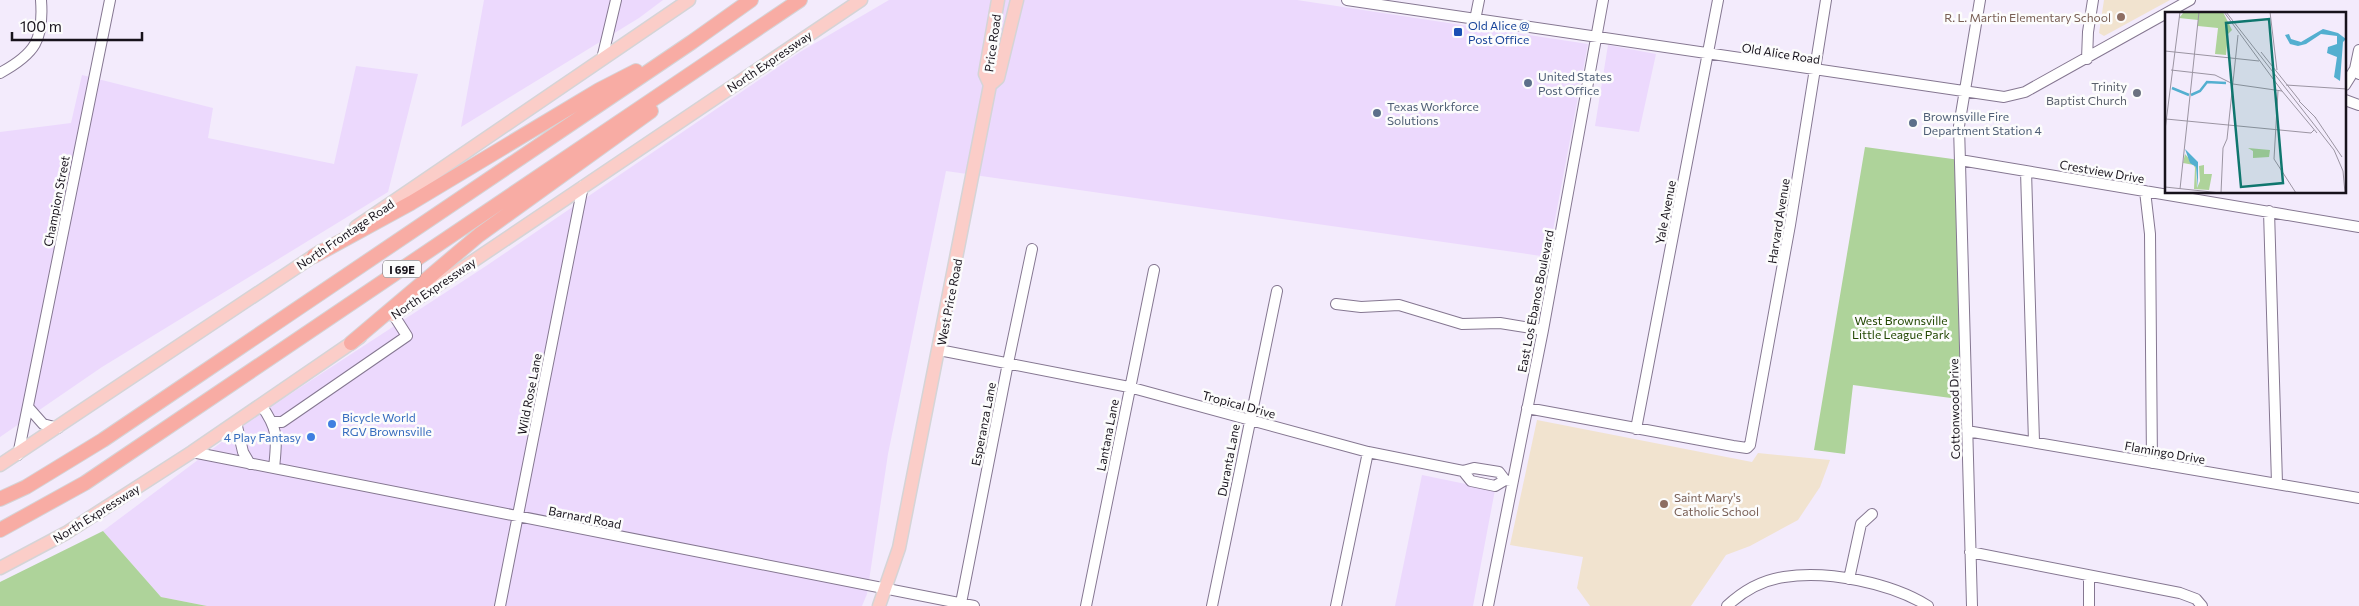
<svg xmlns="http://www.w3.org/2000/svg" width="2359" height="606" font-family="Commissioner,sans-serif">
<rect width="100%" height="100%" fill="#f3ebfc"/>
<path fill="#ecd9fd" d="M484 0H663L639 18 461 127Z
M889 0H1297L1588 44 1548 257 946 171 888 454 867 594 862 606H207L161 597 103 531 258 415 486 266 800 52Z
M1608 45 1656 54 1639 132 1595 126Z
M356 66 418 74 388 192 102 367 0 437V132L71 123 82 75 213 108 208 138 334 164Z
M1422 475 1495 490 1473 606H1395Z"/>
<path fill="#f1e3cf" d="M2104 0H2170L2104 36 2099 33Z
M1537 420 1752 462 1758 453 1830 460 1820 487 1798 520 1750 546 1726 555 1691 606H1590L1577 588 1583 557 1510 545Z"/>
<path fill="#aed39a" d="M1865 147 1960 160 1966 400 1853 385 1845 454 1814 450Z
M103 531 161 597 207 606H0V582Z"/>
<g fill="none" stroke-linecap="round" stroke-linejoin="round">
<g stroke="#857791" stroke-width="12">
<path id="minor" d="M1347 0 2004 97 2025 92 2190 0
M1475 20 1479 0
M2359 50 2355 69 2359 74
M602 59 616 0
M2087 59 2088 32 2093 0
M0 73C35 54 44 40 41 0
M2345 85 2355 69
M2345 100 2359 105
M1960 160 2359 227
M2026 171 2034 442
M2145 191 2150 234 2152 463
M2269 211 2277 483
M1336 304 1361 307 1399 305 1462 324 1500 323 1543 330
M939 350 1129 387 1368 452 1463 471 1474 468 1499 472 1505 480 1513 481
M261 405C279 430 277 439 274 468
M28 407 43 424 58 428
M1527 408 1733 446 1747 448 1750 445 1790 225 1826 0
M236 422 243 452 250 464
M273 422H282L407 336 393 314
M1636 429 1718 0
M1967 431 2359 498
M192 452 974 606
M18 455 110 0
M1463 471 1471 481 1495 486 1505 480
M1970 552 2180 593 2196 599 2202 606
M1849 579 1861 524 1872 514
M961 603 1008 363 1032 249
M500 606 583 186
M1086 606 1154 270
M1212 606 1277 291
M1336 606 1368 452
M1488 606 1543 330 1603 0
M1727 606C1743 591 1763 580 1784 577 1828 570 1891 583 1928 606
M1972 606 1959 126 1980 0
M2089 606V576"/>
</g>
<g stroke="#d5d4d6" stroke-width="15">
<path id="major" d="M990 85 985 74 998 0
M356 227 689 0
M393 315 861 0
M0 465 321 251
M0 568 66 533 192 452 360 337
M879 606 899 548 990 85 998 78 1017 0"/>
</g>
<g stroke="#d5d4d6" stroke-width="16">
<path id="highway" d="M314 256 411 203 599 90 636 71
M351 343 479 235 651 111
M0 499 26 487 103 440 692 42 751 0
M0 530 85 483 800 0"/>
</g>
<use href="#minor" stroke="#fff" stroke-width="10"/>
<use href="#major" stroke="#fbcdc8" stroke-width="12"/>
<use href="#highway" stroke="#f8aca4" stroke-width="14"/>
</g>
<g fill="#8d6e63" stroke="#fcfcfc" stroke-width="2">
<circle cx="2121" cy="17" r="5"/>
<circle cx="1664" cy="504" r="5"/>
</g>
<rect fill="#1a4fb4" stroke="#fcfcfc" stroke-width="2" x="1453" y="27" width="10" height="10" rx="2.5"/>
<g fill="#5c6f8a" stroke="#fcfcfc" stroke-width="2">
<circle cx="1528" cy="83" r="5"/>
<circle cx="1377" cy="113" r="5"/>
<circle cx="1913" cy="123" r="5"/>
</g>
<circle fill="#6b7280" stroke="#fcfcfc" stroke-width="2" cx="2137" cy="93" r="5"/>
<g fill="#3f7fe0" stroke="#fcfcfc" stroke-width="2">
<circle cx="332" cy="424" r="5"/>
<circle cx="311" cy="437" r="5"/>
</g>
<g text-anchor="middle" dominant-baseline="central" stroke-width="5" stroke-linejoin="round" paint-order="stroke">
<rect fill="#fcfcfc" stroke="#5c585e" stroke-width="1" x="383" y="260.5" width="38" height="17" rx="4"/>
<g font-size="11" font-weight="bold" fill="#17121b">
<text x="402" y="269">I 69E</text>
</g>
<g font-size="12" fill="#785e54" stroke="#fcfcfc" text-anchor="end">
<text x="2111" y="17">R. L. Martin Elementary School</text>
<text x="1674" y="497" text-anchor="start">Saint Mary's<tspan x="1674" dy="14">Catholic School</tspan></text>
</g>
<g font-size="12" fill="#164399" stroke="#fcfcfc" text-anchor="start">
<text x="1468" y="25">Old Alice @<tspan x="1468" dy="14">Post Office</tspan></text>
</g>
<g font-size="12" fill="#17121b" stroke="#fcfcfc">
<text transform="translate(992 43) rotate(-82)">Price Road</text>
<text transform="translate(1781 53) rotate(9)">Old Alice Road</text>
<text transform="translate(769 61) rotate(-34)">North Expressway</text>
<text transform="translate(2102 171) rotate(10)">Crestview Drive</text>
<text transform="translate(56 201) rotate(-79)">Champion Street</text>
<text transform="translate(1665 212) rotate(-79)">Yale Avenue</text>
<text transform="translate(1778 221) rotate(-81)">Harvard Avenue</text>
<text transform="translate(345 234) rotate(-34)">North Frontage Road</text>
<text transform="translate(433 288) rotate(-34)">North Expressway</text>
<text transform="translate(1535 301) rotate(-79)">East Los Ebanos Boulevard</text>
<text transform="translate(949 302) rotate(-79)">West Price Road</text>
<text transform="translate(529 394) rotate(-79)">Wild Rose Lane</text>
<text transform="translate(1239 404) rotate(15)">Tropical Drive</text>
<text transform="translate(1954 409) rotate(-91)">Cottonwood Drive</text>
<text transform="translate(983 424) rotate(-79)">Esperanza Lane</text>
<text transform="translate(1107 435) rotate(-79)">Lantana Lane</text>
<text transform="translate(2165 452) rotate(10)">Flamingo Drive</text>
<text transform="translate(1228 460) rotate(-79)">Duranta Lane</text>
<text transform="translate(96 513) rotate(-32)">North Expressway</text>
<text transform="translate(585 517) rotate(11)">Barnard Road</text>
</g>
<g font-size="12" fill="#4e5e75" stroke="#fcfcfc" text-anchor="start">
<text x="1538" y="76">United States<tspan x="1538" dy="14">Post Office</tspan></text>
<text x="1387" y="106">Texas Workforce<tspan x="1387" dy="14">Solutions</tspan></text>
<text x="1923" y="116">Brownsville Fire<tspan x="1923" dy="14">Department Station 4</tspan></text>
</g>
<g font-size="12" fill="#5b616d" stroke="#fcfcfc" text-anchor="end">
<text x="2127" y="86">Trinity<tspan x="2127" dy="14">Baptist Church</tspan></text>
</g>
<g font-size="12" fill="#214600" stroke="#fcfcfc">
<text x="1901" y="320">West Brownsville<tspan x="1901" dy="14">Little League Park</tspan></text>
</g>
<g font-size="12" fill="#366cbe" stroke="#fcfcfc" text-anchor="start">
<text x="342" y="417">Bicycle World<tspan x="342" dy="14">RGV Brownsville</tspan></text>
<text x="301" y="437" text-anchor="end">4 Play Fantasy</text>
</g>
</g>
<g transform="translate(2165 12)">
<rect width="181" height="181" fill="#f3ebfc"/>
<path d="M19 0H58L67 18 63 22 61 43 50 42 53 16 33 14V8L14 6ZM83 136 105 138 104 145 88 146V139ZM20 142 31 155 32 176 35 169 34 154 39 153V162H47L44 178 29 177 30 156 29 153 18 151Z" fill="#aed39a"/>
<path d="M158 17 173 21 181 27V32L180 28 178 30 175 69 169 65 172 45 162 41 163 35 172 32V24L156 22 141 32 133 34 125 32 120 23 124 22 126 27 136 30ZM20 137 33 150V176L31 155 25 151Z" fill="#53afd0"/>
<path fill="none" stroke="#53afd0" stroke-width="2.5" d="M7 76 24 83M26 83 35 79 42 70 61 71"/>
<path fill="none" stroke="#9b94a2" stroke-width="1" d="M59 0 117 79 152 121M61 0 169 138 178 159 180 181M105 0 112 58M0 39 94 49M96 40 135 89M6 58 50 63 68 72 117 79M121 73 182 77M113 79 109 147 131 181M134 89 151 106M150 105 177 145M1 107 146 121 149 118M0 118 15 0M0 175 56 181M15 177 34 0M56 181 58 136 62 127 73 23"/>
<path fill="#0f766e" fill-opacity="0.15" stroke="#0f766e" stroke-width="2.5" d="M104 7 118 171 76 175 61 11Z"/>
<rect width="181" height="181" fill="none" stroke="#17121b" stroke-width="2.5"/>
</g>
<path d="M12 32v8h130v-8" fill="none" stroke="#17121b" stroke-width="2.5"/>
<text x="20" y="32" font-size="15" fill="#17121b" stroke="#fcfcfc" stroke-width="4" paint-order="stroke">100 m</text>
</svg>
